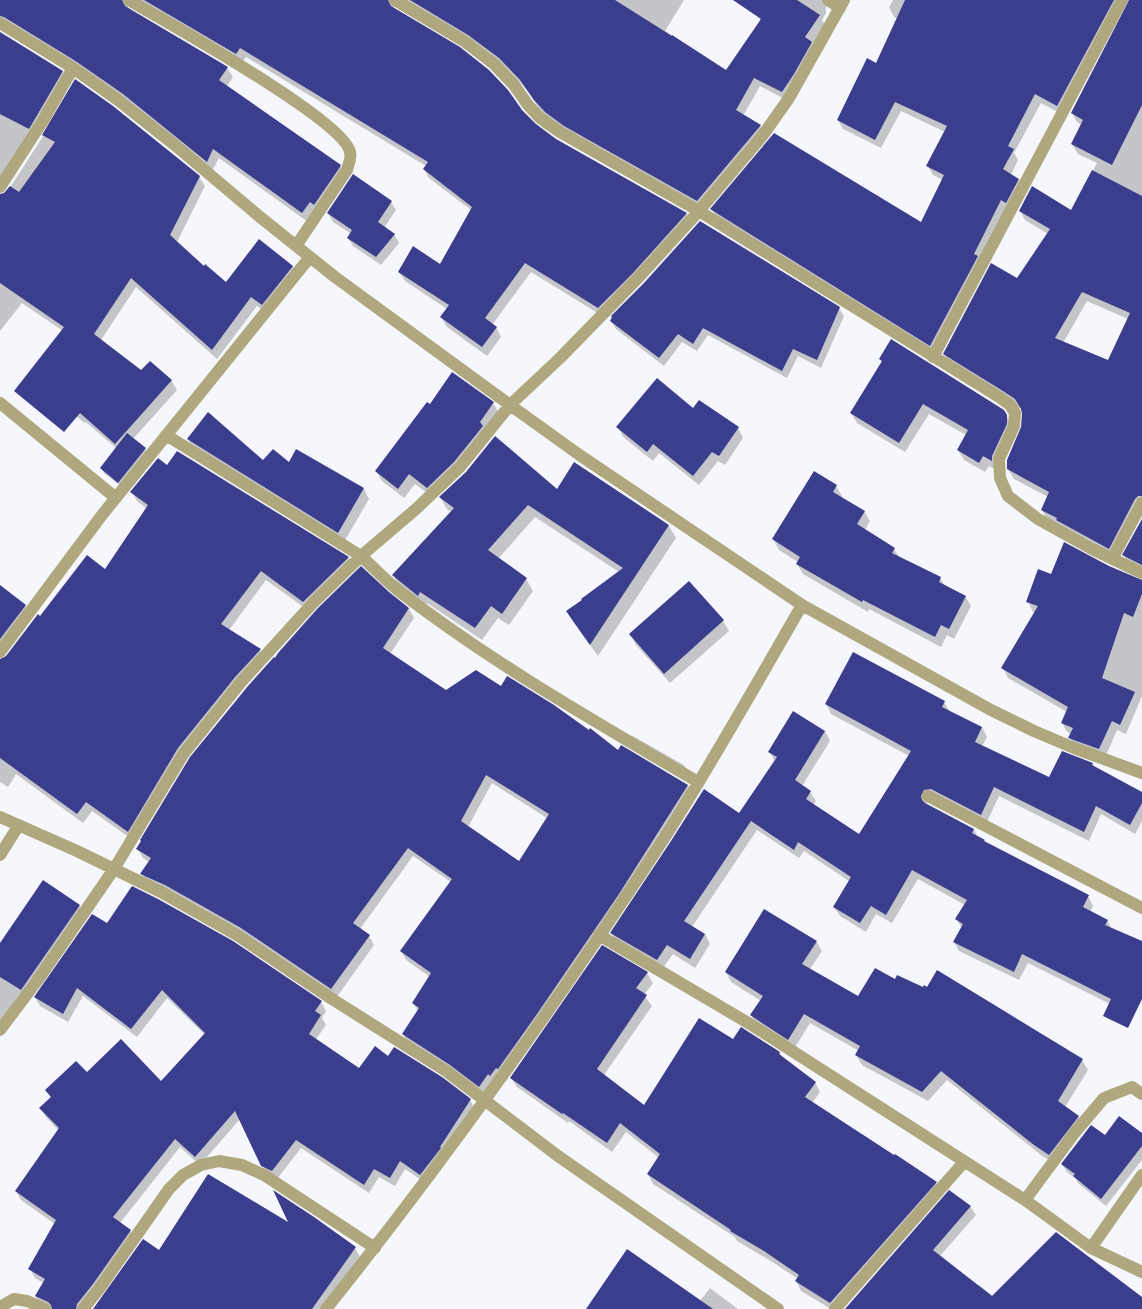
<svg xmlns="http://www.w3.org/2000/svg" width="1142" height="1309" font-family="Lato,sans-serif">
<rect width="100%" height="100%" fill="#f6f7fc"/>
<path fill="#0003" fill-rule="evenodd" d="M0 0H684L665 31 726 71 761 21 758 16 769 0H835L826 6V13L822 20 825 25 812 44 817 52 788 101 760 86 743 116 760 126 765 135 703 210 551 122 540 110 526 89 506 68 394 5 393 9 522 111 535 125 556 139 686 214 692 223 604 317 531 272 492 325 496 327 501 337 487 356 447 327 441 317 447 309 405 281 399 272 440 265 471 210 429 178 424 169 426 166 246 57 242 63 130 3 127 9 227 68 233 77 227 86 340 166 345 175 308 222 219 158 212 171 129 103 0 28Z
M893 0H1142V508L1114 558 1047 519 1042 510 1048 497 1014 479 1008 469 1022 427 1023 414 1021 409 950 363 944 354 1017 279 1048 234 1025 220 1020 211H1072L1097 163 1078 154 1072 144 1082 125 1077 122 1072 113 1130 2 1124 3 1063 115 1041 103 1014 153 1018 160 1011 175 1018 179 1024 189 936 354 717 219 712 209 921 224 943 180 933 175 928 166 945 132 901 111 881 148 843 129 838 120 877 64 898 19 894 17 889 7ZM1087 301 1128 319 1108 362 1063 343Z
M0 33 62 71 68 81 0 191Z
M51 124 199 177 205 186 177 242 204 267 227 283 293 266 298 276 268 314 257 306 217 359 136 287 101 340 141 371 171 380 177 390 133 439 145 449 148 454 122 487 104 473 101 468 116 448 86 422 85 423 34 384 63 331 22 303 0 331V196L7 192Z
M391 202 396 210 384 228 394 234 399 243 381 265 353 246 348 238 350 233 333 222 328 213Z
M839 308 844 316 821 368 798 356 787 378 708 335 697 351 682 342 664 366 616 329 611 321Z
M880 359 1004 411 1012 426 997 470 989 466 985 472 964 460 958 450 966 435 929 414 905 452 857 423 851 413 882 362Z
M493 403 499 413 434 498 415 484 404 498 382 481 376 471 430 406Z
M693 410 738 428 743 438 725 465 718 461 699 485 659 453 653 461 623 437 618 427Z
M188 439 263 462 289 463 297 450 364 489 369 499 344 542 193 449Z
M178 452 348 558 354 567 309 611 266 580 229 630 260 650 265 659 183 758 133 840 92 811 83 823 16 774 8 787 0 782V660H3L40 618 105 571 147 509 137 501 132 492 167 466Z
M574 464 669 526 676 538 598 656 574 623 567 611 619 572 535 517 498 559 526 579 533 591 509 625 498 618 482 640 427 603 425 607 400 587 393 575 451 512 447 509 440 497 557 490Z
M836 486 842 496 841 498 864 511 870 521 865 530 894 549 900 558 940 578 945 586 965 596 971 606 954 639 947 635 941 647 869 609 868 612 803 574 797 564 798 562 779 550 773 539Z
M1142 521V571L1129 565 1124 555Z
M1088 557 1139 581H1142V696L1126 734 1117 730 1105 758 1075 747 1070 737 1071 734 1067 732 1062 723 1067 712 1008 678 1003 668 1035 613 1033 612 1028 602 1051 575Z
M689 582 723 621 729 631 670 683 636 645 630 634Z
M0 587 25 606 30 615 0 656Z
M388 593 409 609 414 618 390 654 446 691 502 687 618 752 621 747 688 786 693 795 485 1095 408 1043 403 1034 418 1011 413 1003 430 977 406 960 401 951 451 882 413 856 360 929 369 936 374 945 336 998 147 882 142 874 149 862 143 858 138 849 275 660ZM492 783 547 818 520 862 468 827Z
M944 702 950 712 982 727 987 737 982 746 1050 779 1062 752 1093 764 1094 767 1142 794V821L1135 834 1101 814 1089 841 999 796 986 824 929 799 926 805 974 829 978 838 984 841 986 843 1088 896 1093 906 1090 912 1107 920 1112 929 1142 942V972L1120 1009 1028 963 1019 980 959 951 954 942 962 928 956 919 965 905 918 879 892 923 876 914 866 932 840 916 834 907 849 881 804 851 799 858 757 830 692 927 705 934 710 944 695 968 673 954 662 969 617 942 612 933 740 814 775 762 770 752 825 731 830 741 802 786 810 792 816 801 813 805 859 836 909 756 831 714 826 704Z
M631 735 684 765 686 769 632 737Z
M79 906 85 915 27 998 19 994 0 1027V945Z
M107 925 233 942 321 1002 326 1011 322 1018 326 1025 316 1039 359 1069 388 1057 470 1100 475 1109 426 1183 405 1169 395 1186 379 1177 369 1193 301 1148 277 1179 267 1174 240 1119 200 1165 180 1147 120 1223 130 1231 135 1240 85 1309H49L40 1304 35 1296 45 1284 35 1278 30 1269 55 1224 21 1200 16 1191 58 1130 46 1117 41 1108 51 1098 46 1090 87 1073 161 1082 205 1035 167 998 137 1037 83 996 68 1022 40 1006 35 997Z
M816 941 822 951 810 969 859 997 896 981 1082 1060 1088 1070 1065 1107 1078 1117 1084 1127 1055 1164 1041 1155 947 1080 928 1101 862 1065 856 1055 859 1051 810 1023 794 1049 757 1025 751 1015 761 1001 731 982 726 972Z
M647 973 653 983 644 995 652 1006 604 1075 645 1106 733 1040 780 1053 783 1058 815 1082 820 1092 812 1103 936 1183 941 1192 831 1309 801 1291 796 1281 798 1279 771 1261 737 1241 735 1237 653 1184 648 1174 658 1157 626 1132 612 1152 569 1121 568 1123 517 1087 511 1078Z
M1142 1134V1160L1106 1206 1079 1184 1075 1178 1067 1172 1062 1164 1105 1136Z
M970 1206 976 1215 940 1256 978 1287 979 1285 994 1297 1142 1303V1305L1139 1309H846Z
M314 1218 355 1248 360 1257 323 1309H94L159 1252 291 1224Z
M710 1288 738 1309H589L700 1301Z"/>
<path fill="#3b3d8d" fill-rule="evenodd" d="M0 0H122L125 6 228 67 219 80 341 165 340 167 314 205 310 202 302 213 213 149 207 162 123 94 77 62 4 17 0 16Z
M144 0H388L391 6 460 47 489 70 508 90 522 110 536 124 556 139 687 213 633 273 598 308 525 263 485 318 497 327 482 347 440 317 449 305 398 272 413 246 440 264 472 207 423 169 428 162 240 48 236 54Z
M410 0H615L672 36V35L726 70 761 19 733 0H797L820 15 805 37 812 42 794 74 782 92 754 78 736 110 761 125 697 201 564 126 545 112 534 100 520 80 499 58 468 35Z
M905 0H1114L1057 106 1035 94 1008 146 1014 149 1003 169 1019 179 1006 203 1001 200 974 254 978 256 930 346 710 209 774 133 921 222 944 175 926 166 947 126 895 102 875 140 837 120 867 58 876 63Z
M1129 0H1142V105L1112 165 1071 144 1083 120 1071 113Z
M0 32 63 71 29 129 0 114Z
M75 79 113 106 200 176 170 235 204 266 205 264 226 282 259 239 293 266 262 305 251 297 212 350 131 278 94 334 141 370 150 361 172 380 115 444 80 413 64 432 14 391 64 327 0 283V194L4 193 10 186 19 192 55 142 42 135Z
M1092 170 1142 196V496H1138L1135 499 1109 549 1056 520 1057 518 1041 510 1049 492 1007 469V460L1021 427 1022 414 1021 409 1015 399 1003 391 943 354 991 263 1017 278 1050 229 1019 211 1032 186 1071 210ZM1082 292 1130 313 1108 360 1055 338Z
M353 174 392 201 378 222 395 234 376 257 347 238 352 230 327 213Z
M700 221 840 307 817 360 793 349 782 371 703 328 693 344 678 334 659 358 610 321 612 317 611 316 644 283Z
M891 339 1004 410 1007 415V424L992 456V461L983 456 979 463 957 450 968 430 923 404 899 443 850 413 882 361 879 359Z
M452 372 494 402 480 422 483 426 454 462 427 488 409 474 398 489 375 471 427 402 430 404Z
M657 378 693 408 699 400 739 427 719 456 712 452 693 476 653 444 647 452 616 427Z
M208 412 263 460 273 449 289 462 296 449 364 488 338 533 187 439Z
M127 433 146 448 118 483 100 468Z
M495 436 557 489 574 462 669 525 590 645 566 611 582 600 581 599 623 568 528 505 488 550 527 578 502 614 491 606 475 628 420 592 418 596 392 575 454 508 439 497 466 472Z
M177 451 349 557 303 602 261 571 221 624 261 649 236 676 178 748 128 832 86 802 77 814 0 758V659L6 656 38 614 40 616 87 555 105 569 148 505 130 492 158 458 167 465Z
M814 471 837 485 833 492 865 511 857 524 895 548 892 553 941 577 939 582 966 596 949 629 941 625 935 637 863 600 862 602 796 564 800 557 772 539Z
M1142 519V565L1122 555Z
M1064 542 1109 566 1142 580V594L1133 617 1124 613 1102 678 1135 692 1120 725 1112 721 1099 749 1068 738 1073 728 1061 723 1068 707 1001 668 1038 606 1026 602 1038 569 1051 574Z
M361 566 389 592 409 608 383 648 446 690 476 670 501 686 507 676 554 705 589 730 590 728 618 750 621 745 688 785 619 894 537 1014 498 1069 496 1068 490 1076 488 1074 479 1087 450 1065 402 1034 419 1008 412 1003 431 973 400 951 452 879 408 848 353 923 370 935 331 989 241 928 165 885 140 874 151 858 136 849 141 841 140 840 190 757 248 686 274 657 275 658 278 653 318 608ZM486 775 549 814 519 861 461 821Z
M689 581 724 620 664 674 629 634Z
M0 585 26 605 0 639Z
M853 652 945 701 942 707 982 727 975 742 1049 777 1062 751 1093 763 1092 765 1142 792V803L1130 825 1096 806 1084 832 994 787 981 815 931 789 924 790 921 796 922 800 925 803 974 829 972 833 985 840 984 841 1089 895 1083 907 1108 920 1105 925 1142 941V999L1128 1028 1103 1016 1111 999 1022 954 1014 972 953 942 963 924 955 919 967 900 912 870 886 915 871 906 860 923 833 907 851 877 798 842 794 850 751 821 684 921 705 934 690 959 667 945 657 960 610 933 671 841 704 789 739 813 777 757 768 752 793 711 825 731 795 780 811 791 806 799 859 834 911 751 825 704Z
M43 880 80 905 21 990 0 977V943Z
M132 886 158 899 233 941 322 1001 315 1011 321 1015 309 1034 359 1068 375 1046 388 1056 394 1047 442 1077 471 1099 440 1147 441 1148 420 1175 400 1161 390 1178 374 1169 364 1185 296 1140 272 1171 261 1166 235 1111 195 1157 175 1139 113 1217 131 1230 93 1284 77 1304 76 1309H52L51 1305 48 1302 35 1296 45 1279 28 1269 56 1220 15 1191 59 1128 39 1108 51 1097 45 1090 76 1061 87 1072 121 1039 161 1081 205 1033 162 990 131 1029 77 988 63 1014 34 997 92 914 107 923Z
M764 909 817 941 802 964 858 996 875 968 895 979 897 975 923 987 924 985 927 987 937 970 1083 1059 1058 1101 1079 1116 1049 1155 1034 1145 941 1071 922 1092 855 1055 860 1046 804 1014 788 1040 750 1015 763 996 725 972Z
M602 945 648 972 636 988 647 995 597 1069 644 1105 699 1018 733 1039 741 1027 780 1052 779 1054 816 1082 805 1097 894 1155 895 1154 937 1182 830 1303 795 1281 799 1275 764 1251 730 1231 731 1230 647 1174 660 1154 620 1123 607 1143 563 1113 562 1114 510 1078Z
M1119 1116 1142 1133V1146L1101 1199 1073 1176 1075 1174 1061 1164 1091 1125 1105 1135Z
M208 1174 288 1222 273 1190 314 1217 356 1247 312 1309H93L143 1239 159 1250Z
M949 1190 971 1206 933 1250 992 1296 1056 1232 1142 1297V1309H845Z
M627 1249 713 1309H586Z"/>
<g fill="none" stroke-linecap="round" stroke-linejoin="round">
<path stroke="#afa87e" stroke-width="12" d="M129 0C164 21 344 120 350 152 352 158 348 165 347 170L296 246
M395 0 464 41 494 64 514 85 528 105 540 118 560 132 699 211 999 397 1010 405 1015 413 1014 426 999 459 1000 478 1008 496 1038 519 1092 549 1142 573
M828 0 840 8
M0 23 73 68 118 100 176 146 260 217 335 277 510 405 581 456 802 605 991 710 1034 731 1074 748 1142 773
M0 187 44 119 73 68
M933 357 1122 0
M0 403 116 498
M1112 559 1142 503
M0 652 102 515 310 257
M698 782C596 722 492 663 399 591 385 580 373 567 361 556L416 509 460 467 510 405 561 357 638 278 699 211 763 135 789 98 844 0
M928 796 1142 908
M0 817 77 851 161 892 237 935 332 999 446 1071 558 1156 778 1309
M0 855 19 825
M599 935 750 1024 1025 1200 1091 1248 1142 1272
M0 1030 37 981 114 869 184 753 242 681 313 603 361 556 166 435
M1025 1200 1076 1131 1104 1098 1132 1087 1142 1094
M1091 1248 1142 1175
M0 1307 14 1299 27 1301 45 1309
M83 1309 99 1289 169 1189 183 1175 201 1165 219 1161 242 1165 264 1175 375 1248
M326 1309C447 1158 559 1000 665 837 713 761 757 683 802 605
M835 1309 964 1162"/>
</g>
</svg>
